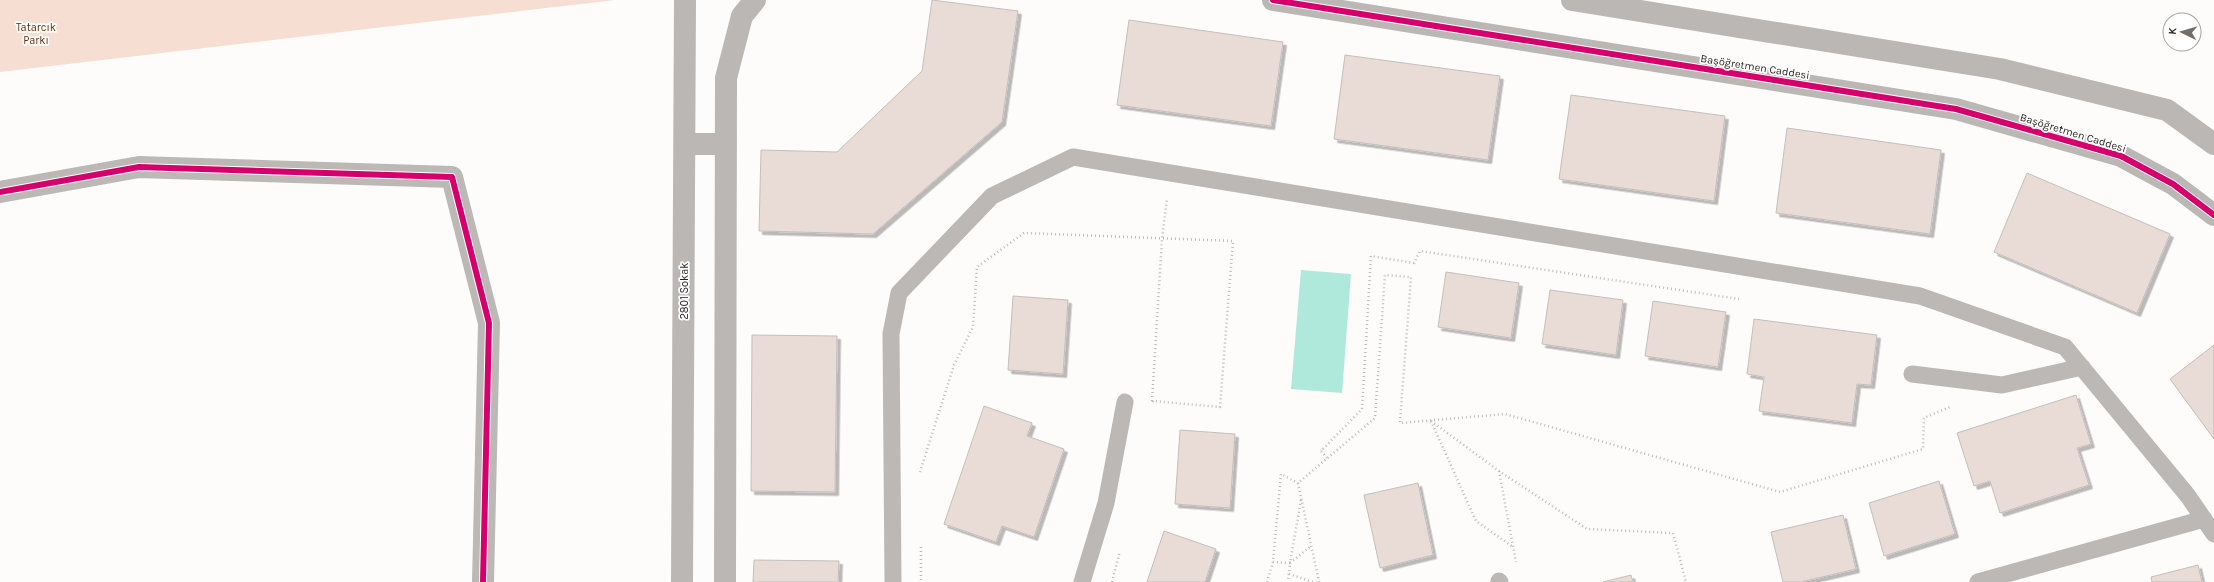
<svg xmlns="http://www.w3.org/2000/svg" width="2214" height="582" font-family="Karla,sans-serif">
<defs>
<filter id="shadow"><feDropShadow dx="3.5" dy="3.5" stdDeviation="0" flood-color="#0004"/></filter>
</defs>
<rect width="100%" height="100%" fill="#fefcfa"/>
<path fill="#f7ded2" d="M0 0H615L0 72Z"/>
<path fill="#afe9dc" d="M1301 270 1351 274 1342 393 1291 389Z"/>
<path fill="#e9dbd5" stroke="#c3bfbc" filter="url(#shadow)" d="M932 0 1018 11 1002 122 873 234 759 231 761 150 837 152 922 71Z
M1129 20 1283 42 1271 126 1117 105Z
M1345 55 1500 76 1488 160 1334 139Z
M1571 95 1725 116 1714 201 1559 179Z
M1787 128 1941 150 1930 234 1776 213Z
M2027 173 2170 234 2137 313 1994 252Z
M1446 272 1519 283 1511 338 1438 327Z
M1550 290 1623 300 1616 355 1542 344Z
M1013 296 1068 300 1063 374 1008 370Z
M1653 301 1726 312 1718 367 1645 356Z
M1754 319 1877 335 1871 385 1857 384 1852 423 1759 411 1764 377 1747 374Z
M752 335 837 336 835 492 751 491Z
M2214 345V439L2170 379Z
M2076 395 2091 444 2077 448 2089 485 2000 513 1990 481 1974 486 1957 433Z
M984 406 1032 423 1027 436 1064 449 1034 537 1002 526 996 542 944 524Z
M1180 430 1235 434 1230 508 1175 504Z
M1939 481 1955 534 1884 556 1869 503Z
M1418 483 1433 555 1380 568 1364 495Z
M1843 515 1856 569 1801 582H1783L1771 532Z
M1164 531 1216 549 1205 582H1147Z
M754 560 839 561 838 582H753Z
M2198 565 2202 582H2152L2151 577Z
M1631 575 1633 582H1603Z"/>
<g fill="none" stroke-linecap="round" stroke-linejoin="round">
<path stroke="#bdbbb9" stroke-width="2.5" stroke-dasharray="1 3" stroke-linecap="butt" d="M1152 401 1162 239 1167 198
M1431 421 1499 471 1587 529 1673 533 1686 582
M1431 421 1476 521 1513 547
M1327 458 1321 451 1362 409 1371 256 1414 263 1420 251 1739 299
M1499 471 1516 562
M920 472 954 365 973 327 977 267 1024 233 1233 241 1220 407 1153 401 1152 405
M1301 500 1290 563 1311 546
M921 547V582
M1273 562 1290 563 1288 582
M1289 574 1313 582
M1112 582 1120 551
M1267 582 1273 562 1281 474 1298 483
M1319 582 1298 483 1375 418 1385 275 1411 277 1400 423 1505 414 1780 492 1923 449 1924 418 1952 406"/>
<path stroke="#bbb8b6" stroke-width="17" d="M1912 374 2002 385 2082 367
M1499 581 1500 582
M893 582 891 334 899 293 992 196 1073 157 1920 296 2065 347 2188 496 2214 534
M1082 582 1106 503 1125 402
M1978 582 2204 519"/>
<path stroke="#bbb8b6" stroke-width="22" d="M0 192 139 167 452 177 489 323 483 582"/>
<path stroke="#bab7b5" stroke-width="22" d="M1273 0 1956 109 2121 156 2173 184 2214 215
M1572 0 2000 69 2167 110 2214 144
M685 144H726
M682 582 685 0
M725 582 726 78 742 16 755 0"/>
<g stroke="#fff" stroke-width="8">
<path id="cycleway" d="M1273 0 1956 109 2121 156 2173 184 2214 215
M0 192 139 167 452 177 489 323 483 582"/>
</g>
<use href="#cycleway" stroke="#d6006c" stroke-width="6"/>
</g>
<g text-anchor="middle" dominant-baseline="central" stroke-width="3.5" stroke-linejoin="round" paint-order="stroke">
<g font-size="11" fill="#642b0b" stroke="#fff">
<text x="36" y="27">Tatarcık<tspan x="36" dy="13">Parkı</tspan></text>
</g>
<g font-size="11" fill="#261f1c" stroke="#fff">
<text transform="translate(1755 67) rotate(9)">Başöğretmen Caddesi</text>
<text transform="translate(2073 133) rotate(17)">Başöğretmen Caddesi</text>
<text transform="translate(684 291) rotate(-90)">2801 Sokak</text>
</g>
</g>
<g transform="translate(2182 32) rotate(275)"><circle r="19" fill="#ffffff" stroke="#a8a5a4"/>
<path d="M0-3L7 15L0 10L-7 15Z" fill="#726c6a"/>
<text y="-6" font-size="11" font-weight="bold" text-anchor="middle" fill="#261f1c">K</text>
</g>
</svg>
